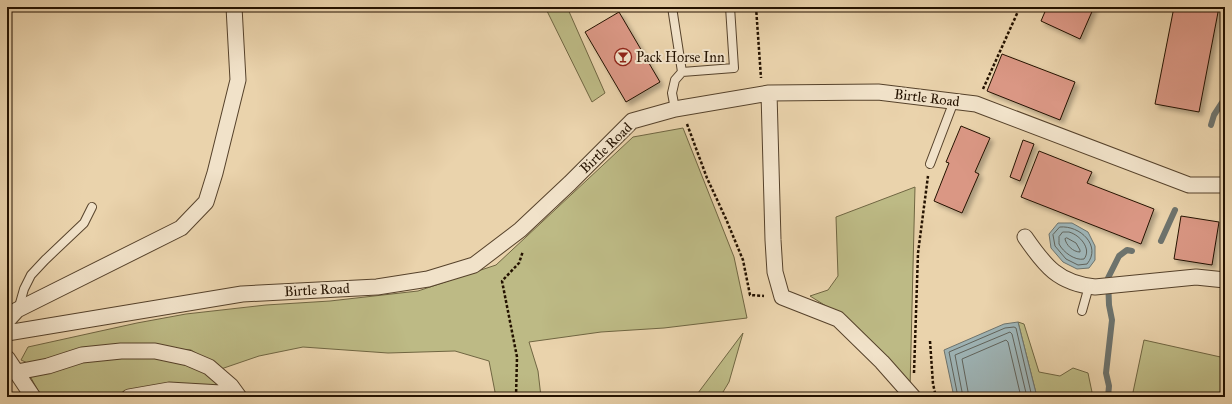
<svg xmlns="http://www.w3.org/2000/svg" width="1232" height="404" font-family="'IM FELL Great Primer',serif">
<defs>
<filter id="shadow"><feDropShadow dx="3.5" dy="3.5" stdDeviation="2" flood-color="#0004"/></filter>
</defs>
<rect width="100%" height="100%" fill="#ead3ac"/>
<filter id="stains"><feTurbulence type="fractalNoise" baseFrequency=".005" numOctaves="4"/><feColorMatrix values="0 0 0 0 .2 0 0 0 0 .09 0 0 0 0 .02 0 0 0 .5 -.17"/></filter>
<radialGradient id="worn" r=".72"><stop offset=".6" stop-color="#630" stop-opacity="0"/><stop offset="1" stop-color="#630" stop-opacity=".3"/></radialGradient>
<path fill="#bdba85" stroke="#706642" d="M545 7H567L605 93 592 102Z
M683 128 734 257 747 318 664 328 601 332 529 342 538 371 541 397H496L489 361 455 351 388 353 303 347 259 356 221 369 191 350 142 346 32 365 21 360 28 347 137 323 186 314 266 305 330 301 418 291 496 265 633 137Z
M915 187 910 388 842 316 810 296 828 290 838 276 836 217Z
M1018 322 1024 324 1039 372 1060 376 1073 368 1088 373 1093 397H1037Z
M743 333 729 382 720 397H695Z
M1144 340 1225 358V378L1221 397H1132Z
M157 355 190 363 211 376 227 389 176 384 101 397H43L41 396 30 376 69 362Z"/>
<path fill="#9eb4b6" stroke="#6d736d" d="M1058 223H1072L1088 232 1095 246V260L1089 268 1077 269 1063 262 1051 248 1049 234Z
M1018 322 1037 397H954L944 350 1004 324Z"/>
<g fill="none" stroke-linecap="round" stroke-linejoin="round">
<path stroke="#61635b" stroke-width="1" d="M1060 227C1080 225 1102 246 1087 264L1078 265 1066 259 1055 246 1053 235Z
M1063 232C1064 232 1069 232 1069 232 1080 235 1092 249 1084 259 1075 261 1063 252 1059 244 1059 243 1059 238 1059 237Z
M1067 238 1076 243 1080 250V252C1073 252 1066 245 1065 239Z
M958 397 949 352 1005 328 1014 327 1016 328 1032 397
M963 397 955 355 1010 332 1012 334 1027 397
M969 397 962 359 1006 340 1008 342 1021 397"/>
<path stroke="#6d736d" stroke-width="6" d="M1211 125 1214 115 1225 98
M1161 241 1175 210
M1108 397 1109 386 1106 373 1112 320 1109 305 1108 278 1119 256 1127 250 1132 251"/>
</g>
<path fill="#da9784" stroke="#241200" filter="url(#shadow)" d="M1047 7H1094L1080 39 1041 21Z
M1174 7H1219L1199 112 1155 104Z
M619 12 660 82 626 102 585 32Z
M1002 54 1075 82 1060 120 987 91Z
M961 126 990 138 975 172 979 174 962 213 934 201 949 163 946 162Z
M1023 140 1034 144 1020 181 1010 177Z
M1039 151 1092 172 1087 183 1154 209 1141 244 1021 197Z
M1181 216 1219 222 1212 265 1174 259Z"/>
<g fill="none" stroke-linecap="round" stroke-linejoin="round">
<g stroke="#56422b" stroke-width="10">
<path id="service" d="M672 7 682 72
M675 109 672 93 675 80 682 72 734 68 730 7
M930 164 954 101
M18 310 24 289 31 275 45 260 84 223 92 207
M1082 311 1089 286"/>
</g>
<g stroke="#56422b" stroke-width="17">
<path id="minor" d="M769 93 773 240 775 272 782 297 838 319 882 362 913 397
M1025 237C1045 266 1058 283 1095 287L1196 277 1225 280
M7 321 17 310 181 228 206 202 215 173 238 80 234 7
M7 333 242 294 377 287 428 279 474 265 520 230 570 183 632 121 675 109 769 93 878 92 976 104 1189 185H1225
M7 358 33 397
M17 372 48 366 82 355 121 351H155L188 358 209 367 231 386 239 397
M129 397 169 390 221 393 234 397"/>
</g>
<path stroke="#241200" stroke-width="2.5" stroke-dasharray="3 2" stroke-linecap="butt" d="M756 7 761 78
M983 89 1020 7
M687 124 707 178 726 219 743 260 750 295 764 296
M930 341 933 384 936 397
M914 373 918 253 928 176
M516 397 517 357 502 281 519 263 523 251"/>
<use href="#service" stroke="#f1e2c9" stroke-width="8"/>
<use href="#minor" stroke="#f1e2c9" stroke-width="15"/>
</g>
<defs>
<g id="bar-ring" transform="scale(0.9)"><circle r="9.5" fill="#f1e2c9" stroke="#8f2418" stroke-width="1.5"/><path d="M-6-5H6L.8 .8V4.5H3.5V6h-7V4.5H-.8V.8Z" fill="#8f2418"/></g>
</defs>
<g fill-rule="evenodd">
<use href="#bar-ring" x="623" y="57"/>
</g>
<g text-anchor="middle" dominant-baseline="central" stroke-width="4" stroke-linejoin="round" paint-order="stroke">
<g font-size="14" fill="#241200" stroke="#f1e2c9" text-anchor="start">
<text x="636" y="57">Pack Horse Inn</text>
</g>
<g font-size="14" fill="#241200" stroke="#f1e2c9">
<text transform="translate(927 98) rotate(7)">Birtle Road</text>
<text transform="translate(606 148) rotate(-44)">Birtle Road</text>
<text transform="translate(317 290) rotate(-3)">Birtle Road</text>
</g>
</g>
<rect width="1232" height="404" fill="none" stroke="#ead3ac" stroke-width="24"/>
<rect x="8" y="8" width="1216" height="388" fill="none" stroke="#241200" stroke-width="2"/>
<rect x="12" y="12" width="1208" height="380" fill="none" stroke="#241200"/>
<rect width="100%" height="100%" filter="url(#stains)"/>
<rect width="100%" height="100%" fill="url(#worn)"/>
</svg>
